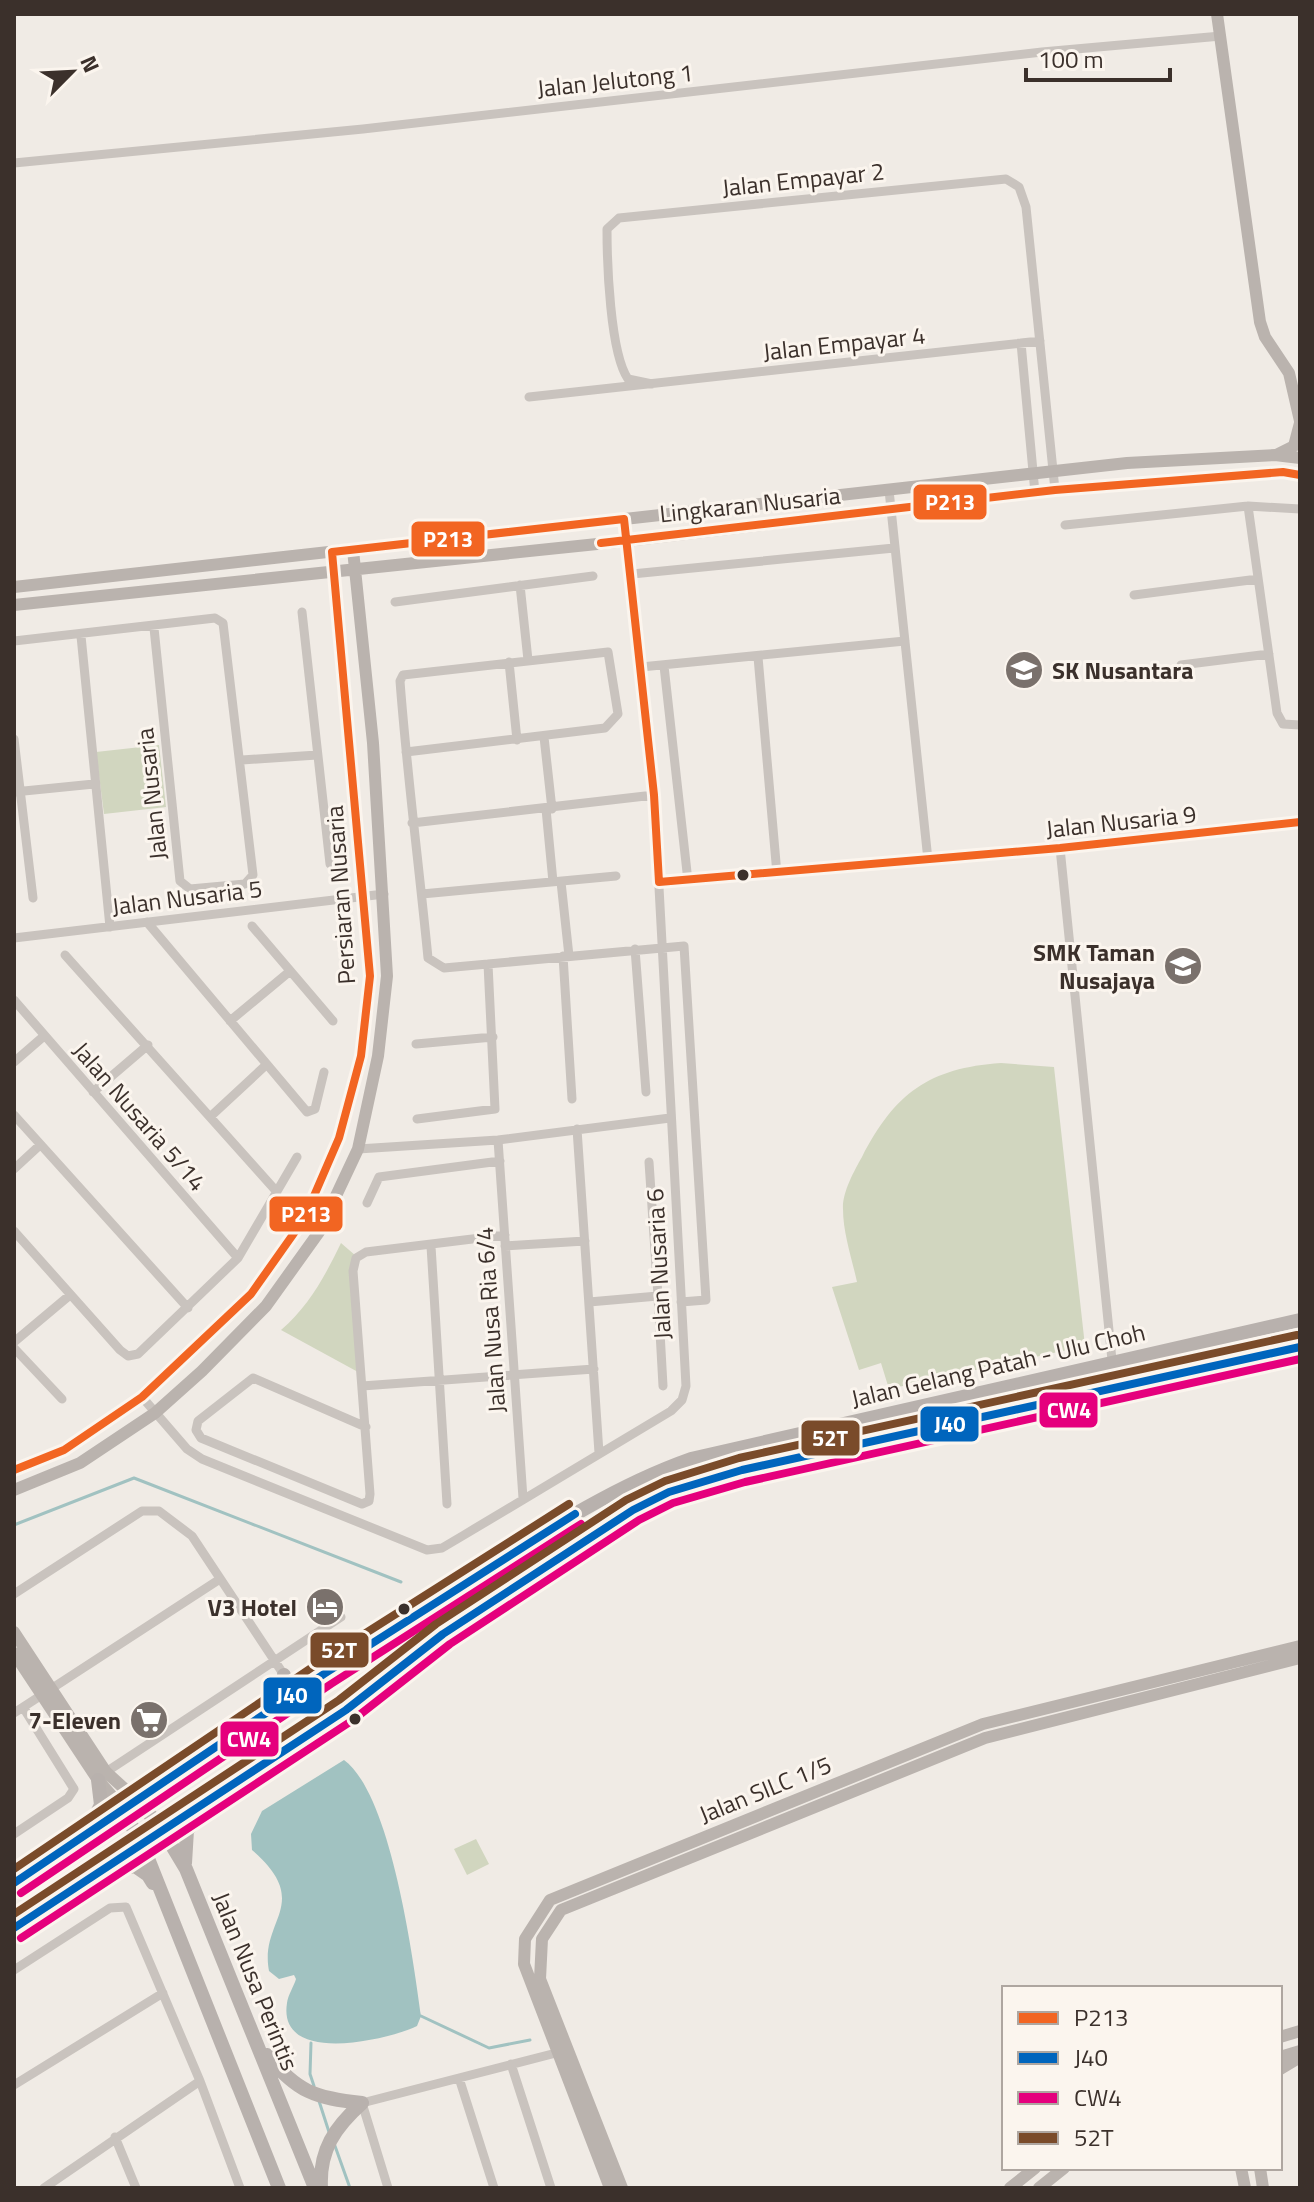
<svg xmlns="http://www.w3.org/2000/svg" width="1314" height="2202" font-family="'Titillium Web',sans-serif">
<rect width="100%" height="100%" fill="#f0ebe5"/>
<path fill="#d1d6bf" d="M159 745 166 807 104 814 96 752Z
M1001 1063 1054 1067 1085 1346 889 1389 881 1363 859 1370 832 1287 857 1282C852 1259 843 1233 843 1209 842 1193 854 1171 862 1157 895 1093 929 1068 1001 1063Z
M341 1243 356 1256 358 1372 281 1330C309 1306 325 1276 341 1243Z
M476 1839 489 1864 467 1875 454 1849Z"/>
<path fill="#a1c2c1" d="M344 1760C391 1794 413 1958 421 2016L417 2026C388 2040 277 2066 287 2003 288 1995 294 1986 296 1979L294 1975 279 1979 269 1971C259 1919 314 1904 252 1850L251 1834 262 1811Z"/>
<g fill="none" stroke-linecap="round" stroke-linejoin="round">
<path stroke="#a1c2c1" stroke-width="3" d="M14 1525 134 1478 401 1582
M421 2016 489 2048 530 2040
M311 2043 310 2074 314 2086
M319 2101 329 2132
M335 2146 350 2188"/>
<path stroke="#c9c3be" stroke-width="9" d="M14 163 363 129 1042 52 1221 36
M1021 343 1035 493
M652 384 628 379C610 353 607 262 607 229L619 218 1006 179 1019 187 1026 207 1055 490
M529 397 1040 341
M889 490 928 860
M1248 506 1277 713 1283 724 1300 725
M1065 525 1248 506 1300 509
M632 574 894 548
M520 585 528 660
M1134 595 1258 579
M395 602 593 576
M302 612 330 864
M81 636 110 927
M14 641 215 618 223 623 253 875 245 884 190 889 180 881 154 628
M758 657 777 874
M509 662 517 740
M1181 665 1269 654
M664 666 688 881
M641 667 905 641
M544 737 552 809
M14 739 33 898
M406 752 605 728 618 714 608 652 403 675 400 681C407 774 419 866 428 958L444 968 684 946 706 1300 681 1302
M242 760 317 755
M14 792 94 784
M546 809 553 882
M412 823 654 795
M1060 848 1112 1360
M561 882 569 956
M659 882 1060 848 1300 822
M422 894 616 876
M147 922 307 1112 315 1109 324 1072
M252 926 333 1021
M14 938 384 894
M635 949 646 1092
M65 955 277 1192
M563 956 572 1099
M14 1000 238 1258
M230 1021 289 972
M416 1044 493 1037
M14 1062 44 1036
M93 1092 148 1045
M14 1115 188 1308
M210 1117 266 1065
M417 1119 495 1109 488 964
M577 1129 599 1453
M498 1140 523 1498
M358 1149 498 1140 670 1118
M649 1162 658 1296
M14 1169 40 1145
M367 1203 379 1177 500 1161
M14 1231 120 1350 128 1356 138 1354 238 1258 297 1157
M431 1246 447 1504
M505 1246 585 1241
M589 1302 658 1296 663 1386
M14 1342 70 1295
M14 1348 62 1399
M362 1386 594 1369
M142 1397 187 1449 202 1459 427 1550 442 1548 464 1535 671 1411 682 1400 686 1386 654 795 624 519
M366 1427 253 1378 198 1421 196 1430 201 1438 362 1504 369 1501 370 1494 353 1271 356 1258 366 1252 505 1235
M14 1594 142 1511H159L192 1536 284 1675
M14 1713 220 1579
M106 1772 341 1617
M14 1834 68 1798 74 1789 23 1707
M14 1970 110 1908 126 1907 200 2081 240 2188
M511 2064 551 2188
M459 2078 494 2188
M14 2085 163 1993
M115 2137 136 2188
M44 2188 200 2081
M388 2188 362 2103 556 2053"/>
<path stroke="#bab3ae" stroke-width="12" d="M1217 14 1260 322 1265 337 1289 373 1300 421
M1278 454 1294 446 1300 423
M14 587 1127 463 1275 455 1300 458
M14 605 626 541 1055 490 1283 472 1300 475
M14 1470 64 1450 142 1397 251 1294 304 1219 339 1138 361 1056 370 976 332 552
M14 1490 80 1463 155 1413 202 1371 266 1306 319 1232 358 1149 378 1056 387 976 373 743 353 550
M14 1632 106 1772 138 1801
M14 1653 98 1780 124 1810
M1280 2037 1300 2031
M1280 2057 1300 2051
M1280 2069 1300 2057
M1241 2168 1245 2188
M1260 2168 1263 2188
M610 2188 524 1964 525 1939 550 1900 983 1724 1300 1646
M622 2188 540 1979 542 1939 561 1910 985 1738 1300 1658
M1010 2188 1035 2168
M1039 2188 1064 2168"/>
<path stroke="#b8b1ad" stroke-width="14" d="M274 1704 286 1685 284 1675
M138 1801 162 1829 186 1869 315 2188
M124 1810 149 1861 279 2188
M88 1831 101 1805 98 1780
M185 1863 187 1830 208 1809
M106 1872 135 1866 148 1875 153 1883
M14 1883C160 1788 301 1688 448 1594 527 1544 603 1490 691 1459L1300 1320
M14 1928 346 1710 443 1634 633 1510 669 1492 742 1470 1300 1347
M267 2055C297 2092 315 2098 362 2103
M321 2188C319 2150 335 2127 362 2103"/>
<g stroke="#fbf5ee" stroke-width="14">
<path id="bus-1" d="M601 543 1055 490 1283 472 1300 475
M14 1470 64 1450 142 1397 251 1294 304 1219 339 1138 361 1056 370 976 332 552 624 519 654 795 659 882 1060 848 1300 822"/>
</g>
<g stroke="#fbf5ee" stroke-width="14">
<path id="bus-2" d="M14 1883 324 1674 575 1514
M14 1928 346 1710 443 1634 633 1510 669 1492 742 1470 1300 1347"/>
</g>
<g stroke="#fbf5ee" stroke-width="14">
<path id="bus-3" d="M21 1893 331 1684 581 1524
M21 1938 353 1720 450 1644 639 1520 673 1503 745 1482 1300 1359"/>
</g>
<g stroke="#fbf5ee" stroke-width="14">
<path id="bus-4" d="M14 1869 317 1664 569 1504
M14 1914 339 1700 436 1624 626 1500 665 1481 739 1458 1297 1335"/>
</g>
<use href="#bus-1" stroke="#f26522" stroke-width="8"/>
<use href="#bus-2" stroke="#0065bd" stroke-width="8"/>
<use href="#bus-3" stroke="#e5007d" stroke-width="8"/>
<use href="#bus-4" stroke="#7a4b2a" stroke-width="8"/>
</g>
<defs>
<g id="school-disc" transform="scale(2)"><circle r="9.5" fill="#7a716c" stroke="#fbf5ee"/><path d="M0-5L7-2L0 1L-7-2ZM-4 1L0 2.5L4 1V4Q0 6-4 4Z" fill="#fff"/></g>
<g id="hotel-disc" transform="scale(2)"><circle r="9.5" fill="#7a716c" stroke="#fbf5ee"/><path d="M-6-4.5h1.5V1H6V5H4.5V3h-9V5H-6ZM-4 0a1.8 1.8 0 1 1 3.6 0ZM.5 0V-2.5h3Q6-2.5 6 0Z" fill="#fff"/></g>
<g id="supermarket-disc" transform="scale(2)"><circle r="9.5" fill="#7a716c" stroke="#fbf5ee"/><path d="M-6-5.5h2.5l.6 2H6L4.5 2H-2.5L-4.4-4H-6ZM-1.5 3.2a1.3 1.3 0 1 0 .1 0ZM3 3.2a1.3 1.3 0 1 0 .1 0Z" fill="#fff"/></g>
</defs>
<g fill-rule="evenodd">
<use href="#school-disc" x="1024" y="670"/>
<use href="#school-disc" x="1183" y="966"/>
<use href="#hotel-disc" x="325" y="1607"/>
<use href="#supermarket-disc" x="149" y="1720"/>
</g>
<g fill="#3b302b" stroke="#fbf5ee" stroke-width="3">
<circle cx="743" cy="875" r="7"/>
<circle cx="404" cy="1609" r="7"/>
<circle cx="355" cy="1719" r="7"/>
</g>
<g text-anchor="middle" dominant-baseline="central" stroke-width="6" stroke-linejoin="round" paint-order="stroke">
<g font-size="24" fill="#3b302b" stroke="#fbf5ee">
<text transform="translate(615 80) rotate(-6)">Jalan Jelutong 1</text>
<text transform="translate(803 179) rotate(-6)">Jalan Empayar 2</text>
<text transform="translate(844 343) rotate(-6)">Jalan Empayar 4</text>
<text transform="translate(750 504) rotate(-6)">Lingkaran Nusaria</text>
<text transform="translate(151 794) rotate(-96)">Jalan Nusaria</text>
<text transform="translate(1121 821) rotate(-6)">Jalan Nusaria 9</text>
<text transform="translate(340 895) rotate(-94)">Persiaran Nusaria</text>
<text transform="translate(187 897) rotate(-7)">Jalan Nusaria 5</text>
<text transform="translate(140 1116) rotate(49)">Jalan Nusaria 5/14</text>
<text transform="translate(658 1264) rotate(-93)">Jalan Nusaria 6</text>
<text transform="translate(490 1320) rotate(-94)">Jalan Nusa Ria 6/4</text>
<text transform="translate(998 1365) rotate(-13)">Jalan Gelang Patah - Ulu Choh</text>
<text transform="translate(765 1789) rotate(-22)">Jalan SILC 1/5</text>
<text transform="translate(256 1981) rotate(68)">Jalan Nusa Perintis</text>
</g>
<g font-size="24" font-weight="bold" fill="#3b302b" stroke="#fbf5ee" text-anchor="end">
<text x="1052" y="670" text-anchor="start">SK Nusantara</text>
<text x="1155" y="952">SMK Taman<tspan x="1155" dy="28">Nusajaya</tspan></text>
<text x="297" y="1607">V3 Hotel</text>
<text x="121" y="1720">7-Eleven</text>
</g>
</g>
<g stroke="#fbf5ee" stroke-width="3">
<rect x="912" y="483" width="76" height="38" rx="8" fill="#f26522"/>
<rect x="410" y="520" width="76" height="38" rx="8" fill="#f26522"/>
<rect x="268" y="1195" width="76" height="38" rx="8" fill="#f26522"/>
<rect x="1038" y="1391" width="61" height="38" rx="8" fill="#e5007d"/>
<rect x="919" y="1405" width="61" height="38" rx="8" fill="#0065bd"/>
<rect x="800" y="1419" width="61" height="38" rx="8" fill="#7a4b2a"/>
<rect x="309" y="1631" width="61" height="38" rx="8" fill="#7a4b2a"/>
<rect x="262" y="1676" width="61" height="39" rx="8" fill="#0065bd"/>
<rect x="219" y="1720" width="61" height="38" rx="8" fill="#e5007d"/>
</g>
<g font-size="22" text-anchor="middle" font-weight="bold" fill="#fff">
<text x="950" y="510">P213</text>
<text x="448" y="547">P213</text>
<text x="306" y="1222">P213</text>
<text x="1069" y="1418">CW4</text>
<text x="950" y="1432">J40</text>
<text x="830" y="1446">52T</text>
<text x="339" y="1658">52T</text>
<text x="292" y="1703">J40</text>
<text x="249" y="1747">CW4</text>
</g>
<rect width="1314" height="2202" fill="none" stroke="#3b302b" stroke-width="32"/>
<rect x="1002" y="1986" width="280" height="184" fill="#fbf5ee" stroke="#aea6a0" stroke-width="2"/>
<rect x="1018" y="2012" width="40" height="12" fill="#f26522" stroke="#aea6a0" stroke-width="2"/>
<text x="1074" y="2026" font-size="24" fill="#3b302b">P213</text>
<rect x="1018" y="2052" width="40" height="12" fill="#0065bd" stroke="#aea6a0" stroke-width="2"/>
<text x="1074" y="2066" font-size="24" fill="#3b302b">J40</text>
<rect x="1018" y="2092" width="40" height="12" fill="#e5007d" stroke="#aea6a0" stroke-width="2"/>
<text x="1074" y="2106" font-size="24" fill="#3b302b">CW4</text>
<rect x="1018" y="2132" width="40" height="12" fill="#7a4b2a" stroke="#aea6a0" stroke-width="2"/>
<text x="1074" y="2146" font-size="24" fill="#3b302b">52T</text>
<g transform="translate(72 72) rotate(66)" stroke="#fbf5ee" stroke-width="6" paint-order="stroke">
<path d="M0-6L14 30L0 20L-14 30Z" fill="#3b302b"/>
<text y="-12" font-size="22" font-weight="bold" text-anchor="middle" fill="#3b302b">N</text>
</g>
<path d="M1026 68v12h144v-12" fill="none" stroke="#3b302b" stroke-width="4"/>
<text x="1038" y="68" font-size="24" fill="#3b302b" stroke="#fbf5ee" stroke-width="6" paint-order="stroke">100 m</text>
</svg>
